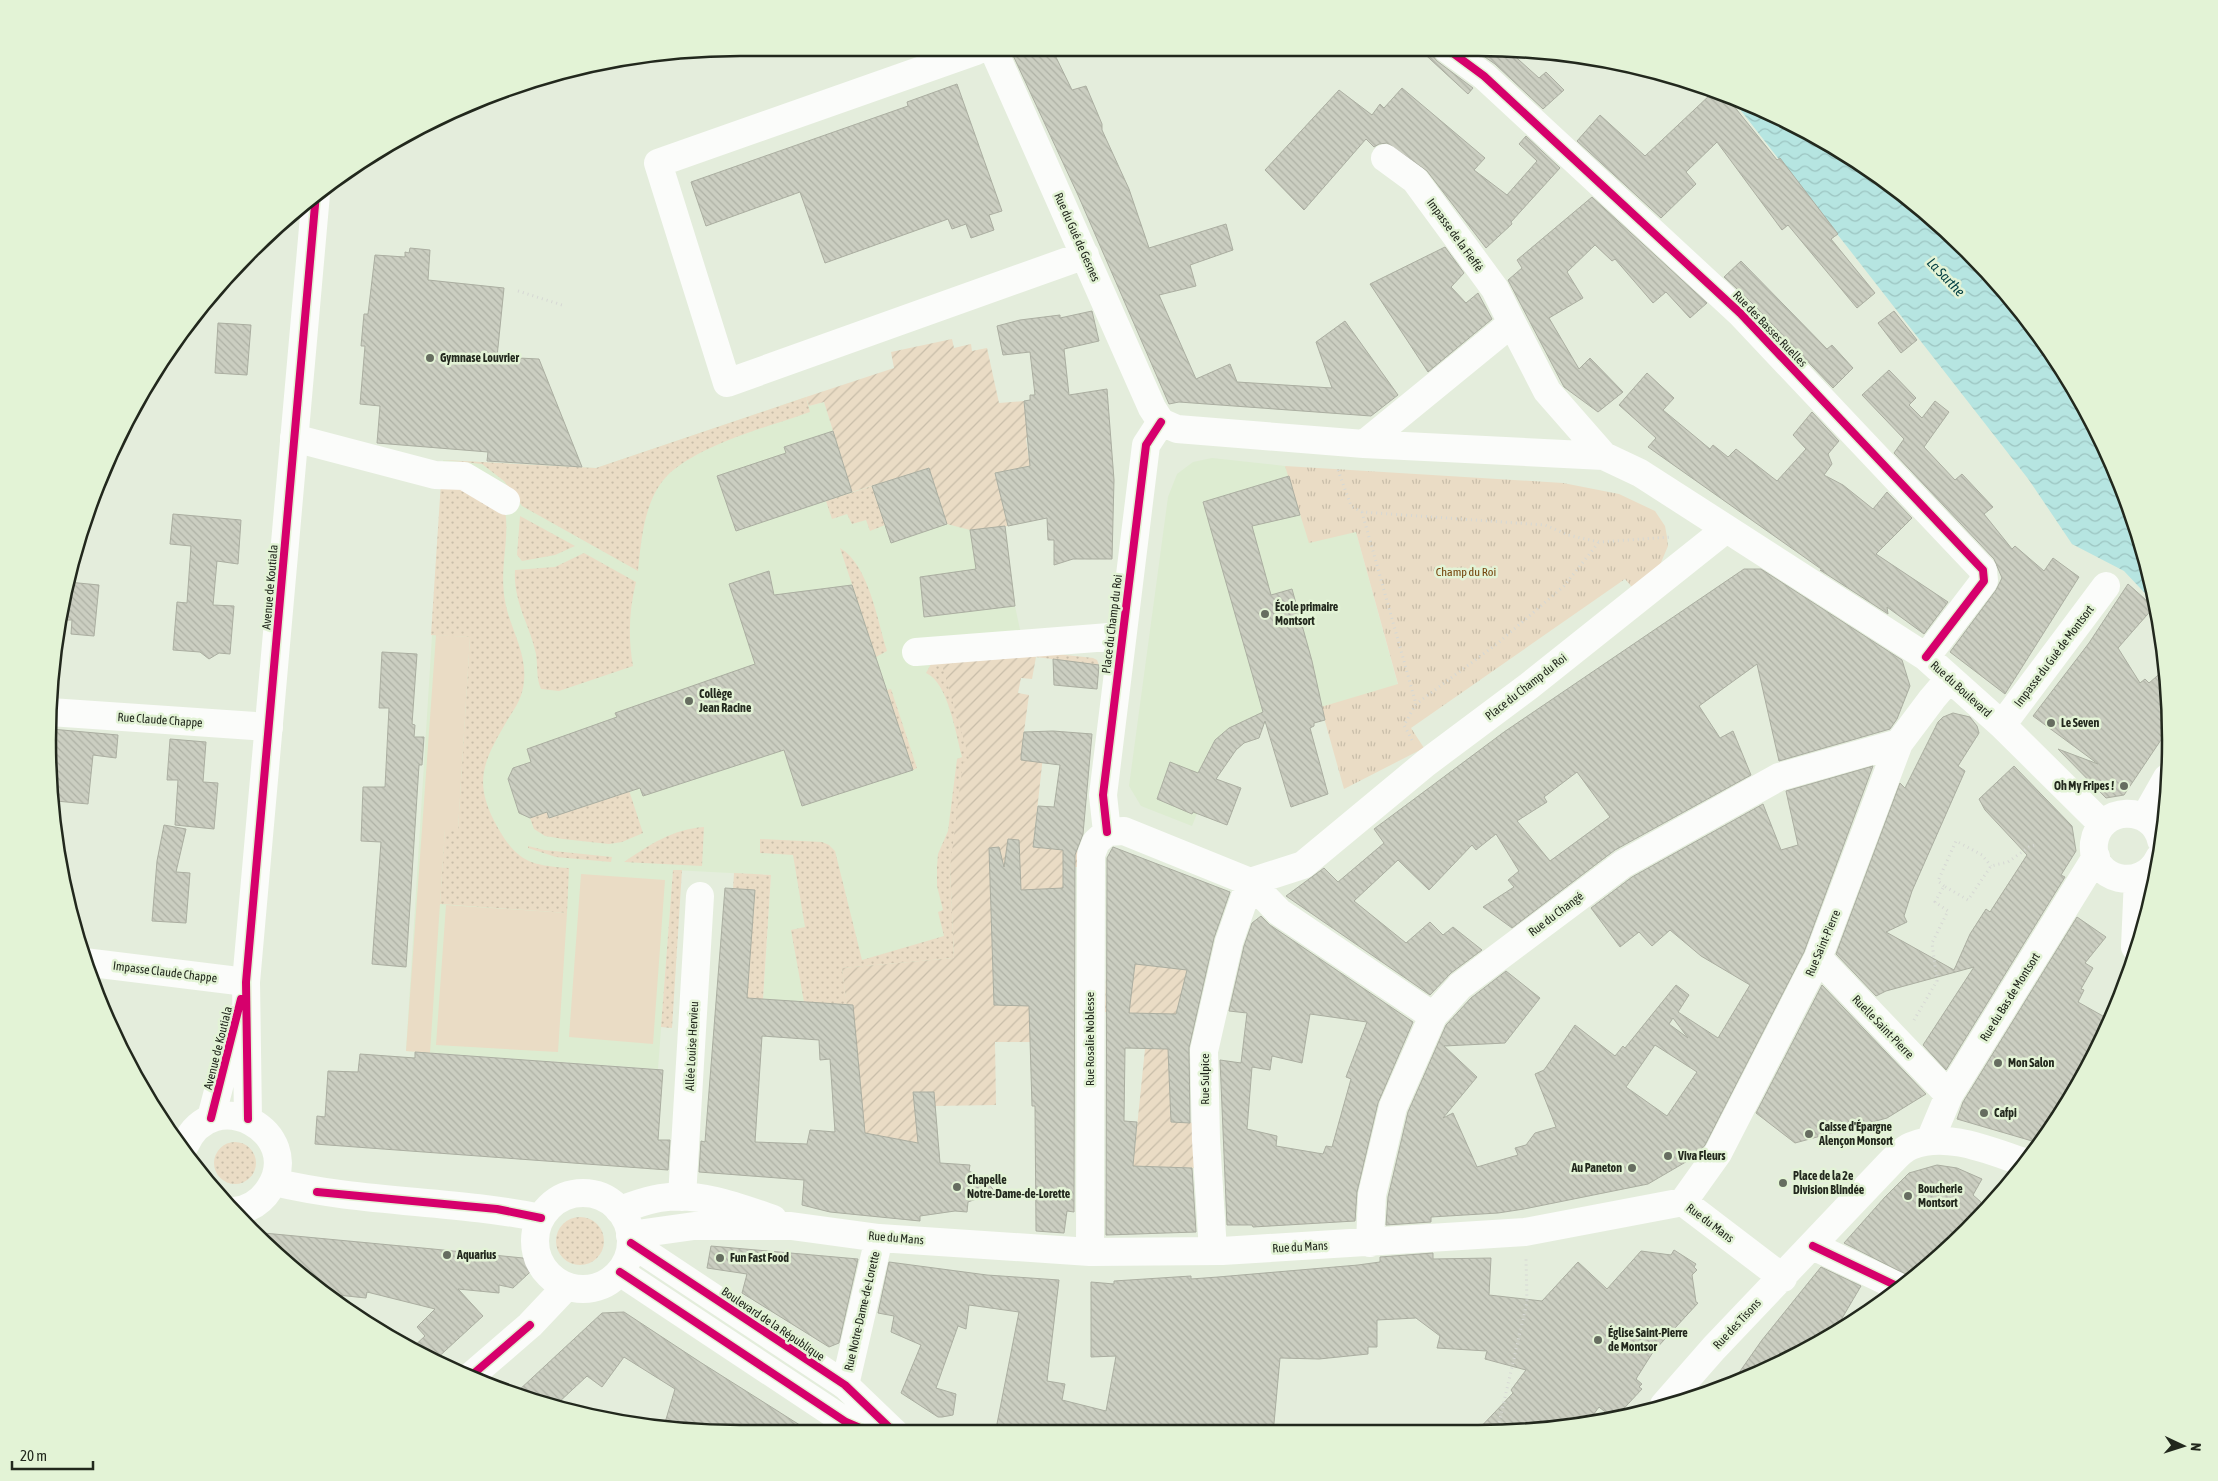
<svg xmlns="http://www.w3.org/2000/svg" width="2218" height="1481" font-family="'Asap Condensed',sans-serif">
<defs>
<pattern id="grass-dots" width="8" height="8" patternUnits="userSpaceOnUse" patternTransform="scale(1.25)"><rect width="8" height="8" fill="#eadcc5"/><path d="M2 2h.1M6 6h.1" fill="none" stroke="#c8bda9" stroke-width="1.8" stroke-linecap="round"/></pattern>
<pattern id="park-tufts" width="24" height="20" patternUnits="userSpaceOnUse" patternTransform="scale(1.25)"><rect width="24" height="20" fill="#eadcc5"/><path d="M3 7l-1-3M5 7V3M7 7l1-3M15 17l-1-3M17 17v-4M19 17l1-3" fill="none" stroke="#c8bda9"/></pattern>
<pattern id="garden-furrows" width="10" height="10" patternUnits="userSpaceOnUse" patternTransform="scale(1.25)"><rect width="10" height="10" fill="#eadcc5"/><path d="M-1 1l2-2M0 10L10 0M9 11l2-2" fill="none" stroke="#c8bda9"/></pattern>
<pattern id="water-waves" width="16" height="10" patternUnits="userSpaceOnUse" patternTransform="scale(1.25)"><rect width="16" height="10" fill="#b6e5e1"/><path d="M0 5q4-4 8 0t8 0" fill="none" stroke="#9cc4c1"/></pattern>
<pattern id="building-back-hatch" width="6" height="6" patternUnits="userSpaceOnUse" patternTransform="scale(1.25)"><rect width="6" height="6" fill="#cbcec1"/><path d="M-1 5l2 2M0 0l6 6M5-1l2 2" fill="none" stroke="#aeb1a5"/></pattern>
</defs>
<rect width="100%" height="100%" fill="#e4eddc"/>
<path fill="#ddecd1" d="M806 397 809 406 824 402 852 492 929 468 970 530 1005 526 1015 606 1023 644 1012 654 970 762 954 958 847 1005 763 999 771 875 673 870 658 1069 406 1051 443 460 596 468Z
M1212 458 1285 466 1289 476 1356 532 1398 685 1253 728 1217 764 1192 826 1141 806 1129 786 1168 497 1177 474 1193 462Z"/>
<path fill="url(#grass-dots)" d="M806 397 810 412C768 427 697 445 666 477 644 501 641 541 638 571L522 506 504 481 482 464 443 460 596 468Z
M441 482H457L505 510C510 540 499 568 505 601 510 629 527 652 524 681 523 696 516 707 508 719 483 762 472 782 498 828 518 863 532 865 569 868L567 913 440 904 445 828 458 829 470 637 431 635Z
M872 486 885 525 870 531 866 520 852 524 847 514 832 519 826 501Z
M520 516 575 546 555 555 522 561 517 555Z
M840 548C869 565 877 620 887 651L876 657Z
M584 553 636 582C629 610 628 638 633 666L559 691 541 689C536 678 538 667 536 654 530 625 513 602 515 570L555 567Z
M1011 649 1093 658 1097 660 1099 665 1012 654 970 762 950 868 954 958 842 968 847 1005 804 1002 791 930 805 927 793 855 760 853V839L822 842 829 845 835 851 862 960 944 936 938 912 943 910 937 886V867L938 854 948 831 957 759 962 757C956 735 948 682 926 673L931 664Z
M891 689 917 768 913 770 887 690Z
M623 772 643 833 622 842 609 844 563 839 545 836 534 829 530 818 547 812 549 818 625 793Z
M704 827 702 866 624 862C649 845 673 829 704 827Z
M528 846 544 850 612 857 611 862 556 857 528 848Z
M673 870H682L672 1028 661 1027Z
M734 873 771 875 763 999H747L755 890 733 889Z
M214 1163a21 21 0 1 1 42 0a21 21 0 1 1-42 0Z
M556 1241a24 24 0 1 1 48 0a24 24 0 1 1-48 0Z"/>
<path fill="url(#park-tufts)" d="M1285 466 1563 483 1619 494 1655 511 1665 526 1667 537 1668 546 1657 572 1637 593 1625 579 1411 728 1424 748 1344 789 1321 707 1398 684 1356 532 1309 543Z"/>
<path fill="url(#garden-furrows)" d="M952 339 954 348 971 344 972 351 987 348 999 403 1024 401 1026 421 1040 435 1026 438 1030 466 995 473 1008 526 970 530 947 524 929 468 852 492 824 402 809 406 806 397 894 368 891 352Z
M1012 654 1036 657 1032 679 1021 678 1018 693 1029 695 1022 746 1044 747 1033 847 1080 851 1078 867H1063V888L1022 919 1020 867 990 868 994 1005H1029L1030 1042H995L996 1105 935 1106 934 1092H913L923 1163 869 1178 842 968 954 958 950 868 963 762 970 761 942 665Z
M1137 923 1187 970 1190 1015 1105 1012 1106 977H1125L1134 973Z
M1145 1049H1168L1171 1122 1200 1123 1202 1168 1133 1166Z"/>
<path fill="#eadcc5" d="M436 635 470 637 458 829H445L430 1053 406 1051Z
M581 874 665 880 653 1044 569 1037Z
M446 905 567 913 558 1052 436 1045Z"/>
<path fill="url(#water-waves)" d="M1735 103 1784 119 1863 164 1967 250 2054 355 2118 475 2157 606 2124 571 2072 544 2029 480Z"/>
<path fill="url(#building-back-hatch)" stroke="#abaea1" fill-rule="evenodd" d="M1418 48H1431L1432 55 1437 61 1473 88 1468 94Z
M1472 48 1509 51 1539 78 1546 72 1564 90 1543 109 1495 64Z
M1011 51H1053L1072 90 1086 86 1102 124V130L1129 189 1149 248 1226 224 1233 250 1190 265 1196 286 1159 295 1196 379 1230 364 1237 382 1332 388 1316 342 1345 321 1398 395 1371 416 1179 402 1169 404 1078 195Z
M957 84 1002 211 989 215 994 230 971 238 966 224 952 229 948 219 825 263 800 192 706 226 691 182 908 106 907 102Z
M1402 88 1485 158 1474 170 1507 195 1537 161 1519 144 1526 136 1560 168 1511 222 1512 224 1486 248 1427 171 1387 143 1379 144 1374 147 1366 139 1304 210 1265 170 1339 90 1372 115 1380 104 1384 108Z
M1711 94 1729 100 1777 160 1780 158 1838 234 1831 239 1875 293 1857 308 1788 225 1782 230 1717 142 1686 172 1696 184 1661 218 1577 141 1600 115 1645 156Z
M1592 197 1707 303 1690 318 1666 292 1653 303 1615 259 1612 261 1595 245 1567 272 1583 298 1549 318 1579 369 1590 358 1623 392 1598 412 1564 387 1508 280 1522 268 1517 260Z
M1445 247 1464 273 1451 287 1466 303 1478 293 1492 319 1428 372 1370 284Z
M410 248 430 250 428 280 504 288 497 357 539 359 582 467 487 461 488 452 377 443 380 406 360 404 365 346H361L364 314H368L375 255 405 257V252L409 253Z
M1741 261 1827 349 1832 345 1853 368 1833 388 1751 302 1724 277Z
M1092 311 1099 341 1064 349 1069 395 1107 389 1114 480 1112 559H1073L1054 565V540H1048L1047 518 1008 526 995 473 1030 466 1024 401 1030 400V395H1035L1030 352 1003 355 997 326 1020 320 1060 315V318Z
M1894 311 1917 340 1901 353 1878 323Z
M218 323 251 325 247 375 215 373Z
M1889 370 1916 398 1909 405 1922 418 1935 401 1949 412 1924 447 1955 480 1962 474 1993 507 1984 514 2012 549 2015 546 2044 571 2053 558 2079 577 2005 694 1950 652 1996 590 2002 578 1994 559 1894 453 1904 439 1862 395Z
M1647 373 1674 398 1663 410 1710 449 1713 445 1728 457 1736 449 1777 481 1806 449 1793 435 1812 412 1839 441 1828 454 1832 464 1824 475 1843 485 1873 509 1887 492 1912 518 1876 554 1948 602 1924 634 1887 607 1888 614 1820 570 1824 571 1648 447 1656 438 1619 405Z
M833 431 852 492 736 531 717 476 786 453 784 447Z
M929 468 947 524 891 543 872 486Z
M1289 476 1300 515 1252 526 1271 595 1292 589 1312 661 1325 720 1314 723V726L1310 728 1328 794 1291 807 1265 721 1259 738 1244 743 1236 750 1216 779 1241 788 1227 825 1193 812 1192 814 1157 799 1170 762 1198 773 1215 740 1229 728 1263 712 1203 502Z
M173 514 241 520 238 564 217 561 213 605 234 606 230 654 219 653 209 659 200 652 173 650 177 602 187 603 191 546 170 544Z
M1005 526 1015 606 924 617 920 577 976 569 970 530Z
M1744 569H1761L1902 660 1910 686 1897 719 1890 729 1779 761 1757 664 1699 706 1720 738 1733 731 1751 775 1615 850 1512 928 1483 907 1514 887 1508 880 1519 871 1496 834 1476 850 1472 845 1429 890 1398 860 1354 901 1406 943 1430 922 1443 935 1453 927 1482 950 1451 973 1430 995 1286 896 1324 868 1338 882 1384 843 1374 829 1504 732ZM1577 772 1610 817 1550 861 1517 821 1547 802 1544 797Z
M769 571 774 595 852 585 913 770 802 806 784 750 643 796 640 788 549 818 547 812 530 818 519 813 508 779 513 768 531 762 527 749 617 717 615 713 755 664 729 584Z
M68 582 99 585 94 636 71 634 72 620H61Z
M2128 584 2154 607 2118 648 2140 683 2145 679 2149 683 2164 670 2169 728 2124 795 2106 798 2058 749 2098 764 2033 716 2089 643Z
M382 652 417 654 412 724 415 725 414 737H424L422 765H419L406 967 372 964 381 842 361 841 363 787H385L389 708H379Z
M1053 659 1099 665 1097 689 1054 685Z
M1953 713 1970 717 1977 726 1979 733 1958 766 1965 771 1912 891 1904 916 1907 922 1886 932 1954 970 1970 934 1986 909 1990 912 2027 855 1985 810 1979 799 2014 766 2072 826 2076 851 2061 875 2065 877 1946 1070 1923 1045 1974 967 1886 991 1876 996 1836 954 1900 783 1905 788 1938 722 1943 717Z
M51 729 118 735 116 758 93 755 88 804 56 801Z
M1053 731 1092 734 1083 834 1075 855 1074 1212 1067 1211 1064 1233 1036 1231 1035 1106H1032L1029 1006 994 1005 989 848 999 847 1004 867 1008 839 1019 840 1021 890 1063 888V850L1033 847 1038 806 1054 807 1060 765 1021 760V756L1024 732Z
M170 739 206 742 203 782 218 783 214 829 175 825 178 780H167Z
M1873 766 1804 952 1705 1145 1696 1156 1648 1184 1524 1209 1498 1213 1431 1217V1222L1386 1225 1388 1197 1408 1112 1446 1025 1471 998 1506 971 1540 998 1505 1043 1444 1046 1477 1077 1443 1118 1453 1113 1477 1167 1518 1155 1515 1148 1526 1145 1535 1133 1556 1127 1535 1074 1544 1070 1575 1025 1615 1056 1623 1046 1625 1048 1676 985 1689 995 1678 1012 1718 1038 1750 985 1701 956 1670 930 1652 946 1639 932 1620 947 1591 908 1632 877 1763 804 1781 850 1798 845 1786 791ZM1673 1018 1688 1038 1669 1024ZM1655 1045 1697 1072 1667 1116 1626 1087Z
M164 825 186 829 176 872 190 873 186 923 152 921 157 861Z
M1113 847 1230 892 1214 938 1189 1048 1190 1123 1171 1122 1168 1049 1125 1048 1124 1121 1137 1122 1133 1166 1192 1168 1196 1232 1106 1235 1107 858ZM1135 964 1187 970 1176 1014 1129 1013Z
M725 888 755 890 747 998 853 1005 865 1133 918 1143 913 1092H934L940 1163 970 1165 969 1171 985 1179 995 1192 968 1202 967 1212 955 1211 920 1216V1221L830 1212 802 1205 804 1180 699 1172 701 1141 705 1142ZM762 1036 819 1040 820 1060 830 1059 835 1132 810 1130 807 1144 755 1142Z
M1261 916 1270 925 1413 1022 1378 1103 1357 1192 1355 1221 1253 1227 1252 1225H1227L1220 1060 1241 1063 1247 1013 1229 1011 1244 946 1252 923ZM1310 1014 1367 1022 1346 1077 1351 1079 1332 1147 1326 1146 1323 1154 1276 1146 1277 1136 1247 1129 1252 1067 1270 1070 1272 1056 1302 1063Z
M2077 917 2106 937 2085 963 2093 968 2081 989 2084 990 2078 1002 2110 1020 2054 1125 2039 1143 1957 1119 1963 1102Z
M1822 985 1926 1094 1887 1118 1795 1143 1756 1113Z
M415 1052 663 1070 658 1140H670L668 1170 315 1144 317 1116 325 1117 328 1071 358 1072 360 1054 415 1058Z
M1937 1165 1957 1168 1982 1179 1973 1195 1981 1202 1977 1219 1968 1230 1911 1277 1844 1243 1885 1197 1909 1173Z
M253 1232 433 1249 543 1260 513 1288 499 1285V1293L458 1289 483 1316 433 1362 411 1349 425 1336 417 1327 435 1309 367 1292 366 1298 328 1294Z
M711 1246 858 1259 839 1343 829 1347 742 1293 747 1274 707 1268Z
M1674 1250 1696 1264 1694 1267 1697 1270 1692 1275 1696 1302 1698 1303 1653 1352 1636 1379 1642 1384 1639 1387 1642 1389 1614 1419 1599 1407 1587 1423 1478 1434H1474L1513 1393 1511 1390 1526 1370 1485 1359 1487 1351 1437 1348 1440 1336 1416 1318 1377 1320V1347H1368V1354L1319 1359 1280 1358 1273 1434H995L1019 1312 969 1305 966 1329 958 1326 936 1388 956 1394 953 1415 942 1417H938L901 1393 921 1345 891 1332 894 1316 878 1313 889 1262 987 1275 1059 1280 1047 1381 1065 1384 1062 1400 1106 1411 1116 1356 1091 1357V1282L1114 1284V1281L1191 1276V1279L1218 1277 1358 1265 1380 1262V1257L1433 1253V1259L1491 1258 1489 1295 1542 1301 1578 1262 1607 1289 1641 1251 1671 1255Z
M1821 1267 1861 1286 1841 1320 1848 1324 1743 1381 1731 1384 1762 1340Z
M624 1312 700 1362 814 1434H740L664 1426 675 1389 624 1357 602 1387 587 1376 557 1404 518 1391 602 1313Z"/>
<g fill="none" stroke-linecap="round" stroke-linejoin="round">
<path stroke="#d6d8d4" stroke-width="3" stroke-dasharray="1 4" stroke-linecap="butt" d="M518 291 562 305
M1338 470 1351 506 1362 512 1545 525 1568 535 1599 542 1671 537
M1362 512 1416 704
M1412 740 1404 725 1416 704 1498 643 1564 586 1599 542
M1944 886 1938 881 1956 841 1982 855 1991 866
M1914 1020 1937 981 1932 943 1948 911 1935 902 1944 886 1968 900 1991 866 2008 862 2029 847 2036 845
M1497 1432 1527 1302 1526 1258"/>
<path stroke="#fbfcfa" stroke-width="28" d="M1446 48 1484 76 1740 313 1983 570 1984 581 1926 657
M976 51 658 163 727 383 1085 255
M994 51 1152 408 1161 422
M1385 158 1415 180 1495 289 1512 323
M1161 422 1177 429 1364 444 1604 456 1640 473 1926 657 2002 725 2102 824
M294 438 435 475 464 476 506 501
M1364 444 1512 323 1547 391 1604 456
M916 652 1122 636
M50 712 269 727
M2002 725 2106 586
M2145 817 2167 778
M1107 832 1124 831 1250 882 1303 865 1426 763 1529 686 1726 529
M1107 832 1103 795 1146 445 1161 422
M2159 858C2142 893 2090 881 2094 843 2099 805 2153 804 2161 840
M1250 882 1279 912 1433 1016
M2135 947 2138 878
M1818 958 1949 1095
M84 962 246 982
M1930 1140 1949 1095 2096 857
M682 1197 700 896
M1683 1202 1718 1153 1818 958 1899 743 1932 699 1949 679
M619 1210C632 1206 646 1200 660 1198 700 1192 736 1206 773 1219
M630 1235 694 1226H791L879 1238 1090 1252 1222 1251 1525 1232 1683 1202 1783 1278
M1370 1243 1372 1195 1393 1107 1433 1016 1460 986 1623 864 1779 777 1899 743
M1813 1246 1899 1287
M1213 1251 1206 1140 1204 1051 1229 942 1250 882
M1090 1252 1091 855 1096 842 1107 832
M845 1385 879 1238
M1664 1405 1714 1348 1890 1163C1896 1157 1903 1149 1911 1146 1946 1131 1990 1151 2024 1162"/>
<path stroke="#fbfcfa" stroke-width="28" d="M211 1118 237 1018
M248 1119 246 982 316 194
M185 1145C213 1082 305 1132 270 1188 262 1201 250 1209 235 1211
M274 1182C361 1203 453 1200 541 1218
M535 1241a48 48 0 1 1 96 0a48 48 0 1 1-96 0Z
M631 1243 845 1385 896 1434
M620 1272 846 1422 874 1434
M472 1375 530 1325 566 1287"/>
<g stroke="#e3f3d6" stroke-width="11">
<path id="cycleway" d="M1446 48 1484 76 1740 313 1983 570 1984 581 1926 657
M1107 832 1103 795 1146 445 1161 422
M211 1118 241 999
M248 1119 246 982 316 194
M317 1192 497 1209 541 1218
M631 1243 845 1385 896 1434
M1813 1246 1899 1287
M620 1272 846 1422 874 1434
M472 1375 530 1325"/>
</g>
<use href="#cycleway" stroke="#d6006c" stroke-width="8"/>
</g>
<g fill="#666d60" stroke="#e3f3d6" stroke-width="2">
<circle cx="430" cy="358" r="5"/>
<circle cx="1265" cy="614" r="5"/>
<circle cx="689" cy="701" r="5"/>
<circle cx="2051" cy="723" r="5"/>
<circle cx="2124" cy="786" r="5"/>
<circle cx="1998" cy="1063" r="5"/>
<circle cx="1984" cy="1113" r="5"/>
<circle cx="1809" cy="1134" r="5"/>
<circle cx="1668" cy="1156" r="5"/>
<circle cx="1632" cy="1168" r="5"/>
<circle cx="1783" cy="1183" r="5"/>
<circle cx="957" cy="1187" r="5"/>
<circle cx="1908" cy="1196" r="5"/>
<circle cx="447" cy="1255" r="5"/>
<circle cx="720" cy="1258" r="5"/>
<circle cx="1598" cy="1340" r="5"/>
</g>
<g text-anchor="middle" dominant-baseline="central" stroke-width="5" stroke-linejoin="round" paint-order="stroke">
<g font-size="12" fill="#22281d" stroke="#e3f3d6">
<text transform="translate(1455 235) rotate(54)">Impasse de la Fieffé</text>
<text transform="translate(1077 237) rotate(66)">Rue du Gué de Gesnes</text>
<text transform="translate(1770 329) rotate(46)">Rue des Basses Ruelles</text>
<text transform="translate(270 587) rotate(-85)">Avenue de Koutiala</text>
<text transform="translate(1112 624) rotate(-83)">Place du Champ du Roi</text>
<text transform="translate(2054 656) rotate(-53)">Impasse du Gué de Montsort</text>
<text transform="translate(1526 687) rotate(-38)">Place du Champ du Roi</text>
<text transform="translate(1961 689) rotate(42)">Rue du Boulevard</text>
<text transform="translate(160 720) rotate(4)">Rue Claude Chappe</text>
<text transform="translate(1556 914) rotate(-37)">Rue du Changé</text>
<text transform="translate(1823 943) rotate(-67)">Rue Saint-Pierre</text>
<text transform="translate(165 972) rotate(7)">Impasse Claude Chappe</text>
<text transform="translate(2010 997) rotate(-58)">Rue du Bas de Montsort</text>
<text transform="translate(1883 1027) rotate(46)">Ruelle Saint-Pierre</text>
<text transform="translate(1090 1039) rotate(-90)">Rue Rosalie Noblesse</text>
<text transform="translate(692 1046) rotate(-87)">Allée Louise Hervieu</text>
<text transform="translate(218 1048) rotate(-76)">Avenue de Koutiala</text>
<text transform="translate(1205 1079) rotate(-90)">Rue Sulpice</text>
<text transform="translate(1710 1223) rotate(37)">Rue du Mans</text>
<text transform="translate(896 1238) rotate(5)">Rue du Mans</text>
<text transform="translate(1300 1247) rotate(-3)">Rue du Mans</text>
<text transform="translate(862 1311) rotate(-77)">Rue Notre-Dame-de-Lorette</text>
<text transform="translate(773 1324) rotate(34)">Boulevard de la République</text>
<text transform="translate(1737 1324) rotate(-47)">Rue des Tisons</text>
</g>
<g font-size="12" font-weight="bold" fill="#22281d" stroke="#e3f3d6" text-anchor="start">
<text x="440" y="358">Gymnase Louvrier</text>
<text x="1275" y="607">École primaire<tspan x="1275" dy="14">Montsort</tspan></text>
<text x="699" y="694">Collège<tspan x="699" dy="14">Jean Racine</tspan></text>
<text x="2061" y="723">Le Seven</text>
<text x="2114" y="786" text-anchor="end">Oh My Fripes !</text>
<text x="2008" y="1063">Mon Salon</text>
<text x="1994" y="1113">Cafpi</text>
<text x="1819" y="1127">Caisse d'Épargne<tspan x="1819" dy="14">Alençon Monsort</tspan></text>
<text x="1678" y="1156">Viva Fleurs</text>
<text x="1622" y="1168" text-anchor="end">Au Paneton</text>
<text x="1793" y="1176">Place de la 2e<tspan x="1793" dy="14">Division Blindée</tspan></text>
<text x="967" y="1180">Chapelle<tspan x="967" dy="14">Notre-Dame-de-Lorette</tspan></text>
<text x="1918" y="1189">Boucherie<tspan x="1918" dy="14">Montsort</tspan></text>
<text x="457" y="1255">Aquarius</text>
<text x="730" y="1258">Fun Fast Food</text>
<text x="1608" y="1333">Église Saint-Pierre<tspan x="1608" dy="14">de Montsor</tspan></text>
</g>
<g font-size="12" fill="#74440b" stroke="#e3f3d6">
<text x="1466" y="572">Champ du Roi</text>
</g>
<g font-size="14" font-style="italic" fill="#054143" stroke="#e3f3d6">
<text transform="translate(1946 277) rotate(46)">La Sarthe</text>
</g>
</g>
<path d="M0 0H2218V1481H0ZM740 56H1478A684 684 0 0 1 2162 740V741A684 684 0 0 1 1478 1425H740A684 684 0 0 1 56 741V740A684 684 0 0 1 740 56Z" fill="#e3f3d6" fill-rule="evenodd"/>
<path fill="none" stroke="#22281d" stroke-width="2.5" d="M740 56H1478A684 684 0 0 1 2162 740V741A684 684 0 0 1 1478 1425H740A684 684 0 0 1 56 741V740A684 684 0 0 1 740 56Z"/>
<g transform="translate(2183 1446) rotate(94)" stroke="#e3f3d6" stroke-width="4" paint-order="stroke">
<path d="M0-4L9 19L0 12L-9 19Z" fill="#22281d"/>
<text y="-8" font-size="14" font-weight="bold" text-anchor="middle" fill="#22281d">N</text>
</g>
<path d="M12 1461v8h81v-8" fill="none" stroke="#22281d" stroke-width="2.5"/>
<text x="20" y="1461" font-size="15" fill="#22281d" stroke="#e3f3d6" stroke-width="4" paint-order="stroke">20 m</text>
</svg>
